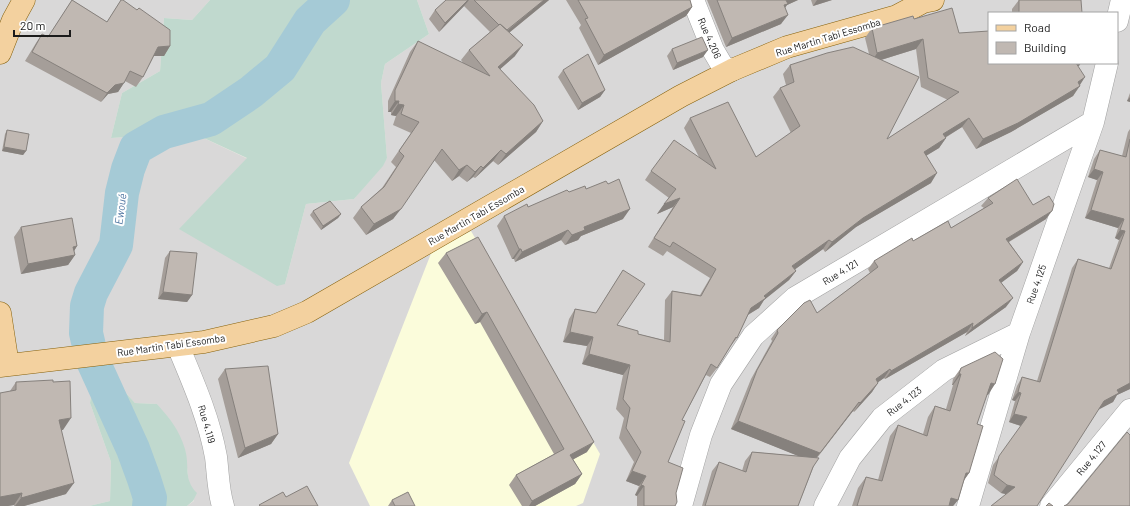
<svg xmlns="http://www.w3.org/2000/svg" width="1130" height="506" font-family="Barlow,sans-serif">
<rect width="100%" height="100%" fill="#ece9e2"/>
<path fill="#d9d8d8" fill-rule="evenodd" d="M0 0H210L192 20 164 18 160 71 122 93 111 138 193 133 248 159 285 284 306 204 354 199 387 158 381 83 385 64 429 34 417 0H1130V506H187L194 501 189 485 185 450 157 404 135 403 112 378H94L90 403 111 462 110 501 89 506H0ZM989 13H1117V63H989Z"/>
<path fill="#fbfcdb" d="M471 231 600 454 583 503 576 506H370L349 463 432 251Z"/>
<path fill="#c0d9ce" d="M210 0H417L429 34 385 64 381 83 387 158 383 166 354 199 306 204 285 284 277 286 179 229 247 158 193 133 111 138 122 93 160 71 164 18 192 20Z
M94 378H112L135 403 157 404C170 419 179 429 185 449 190 466 183 479 197 493L193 501 187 506H89L110 501 111 462 90 403Z"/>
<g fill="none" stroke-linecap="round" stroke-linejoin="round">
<path stroke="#a5cad6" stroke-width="34" d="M149 506 150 498 144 479 133 449 92 359 86 333 87 306 91 293 116 245 122 193 128 169 136 148 164 132 211 119 251 92 280 68 310 21 333 0"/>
<g stroke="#a2a2a2" stroke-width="23">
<path id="minor" d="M693 0 713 50 723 67 732 70
M1117 21 1122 0
M178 346C193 382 209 418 216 457 218 473 218 490 223 506
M681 506 701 435 721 384 753 336 795 298 1093 122
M825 506 850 458 882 418 944 370 1019 333
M968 506 1019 333 1093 122 1107 63
M1051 506 1130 410"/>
</g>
<g stroke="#86610c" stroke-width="23">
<path id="major" d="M0 53 13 20 24 0
M0 313 8 365
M0 366 204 342 274 326 307 312 681 96 732 70 787 47 897 16 923 2 933 0"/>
</g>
<use href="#minor" stroke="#fff" stroke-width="22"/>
<use href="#major" stroke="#f3d19f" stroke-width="22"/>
</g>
<path fill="#a59e99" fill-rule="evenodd" d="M72 0 107 22 121 0 170 46 164 56H154L143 77 136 87 125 81 118 92 108 94 101 102 25 61 36 43 42 34 48 37Z
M446 0H549L509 33 515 56 500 69 543 121 536 132 498 165 493 161 475 178 473 177 467 182 459 176 452 181 434 160 393 219 366 235 353 218 361 207 382 188 396 167 391 162 411 133 393 125 396 116 391 115V112H388V101L410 52 418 41 464 64 461 60 469 50 490 32 464 6 439 32 429 19 435 10Z
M566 0H690L692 7 686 16 598 65 579 28 581 25Z
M707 0H798L787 5 785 8 781 24 726 47Z
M811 0H832L813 6Z
M1019 0 1082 13H1012V9Z
M914 19 959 33 1081 63 1078 66 1080 86 1073 96 1011 132 976 149 962 127 945 138H946L939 148 926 156 931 183 856 227 825 252 823 249 795 269 796 271 789 280 764 300 759 308 748 315 737 338 730 347 717 368 710 377 706 375 682 420 668 462 676 493 675 506H637V496L635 495 639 486 626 481 634 462 619 438 624 418 616 409 623 375 582 364 587 346 563 342 569 319 575 309 596 313 623 270 617 325 638 334 664 340 665 300 672 291 700 295 710 278 667 251 663 256 648 247 673 207 657 214 669 198 645 180 651 171 699 157 684 128 690 118 756 157 791 133 773 97 780 88 786 85 783 74 790 65 869 54 865 38 872 28ZM916 49 921 87 948 100 887 139 881 60Z
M672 49 703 57 673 70 667 56Z
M563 70 605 90 600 97 578 110 558 77Z
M1130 93V102L1127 101Z
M1130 129V389L1117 395 1113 402 1098 409 1006 494 1001 493 988 483 993 465 1021 426 1009 422 1015 401 1012 400 1017 386 1022 377 1037 381 1072 268 1078 259 1109 268 1119 240 1115 238 1118 228 1085 218 1097 180 1088 177 1094 159 1100 150 1122 156 1128 132Z
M7 130 26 151 23 155 2 151 5 134Z
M586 189 623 219 581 236 578 240 565 245 561 240 515 262 514 259H512L497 226 504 216 569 192Z
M988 198 1033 205 1046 219 1009 242 1023 262 1017 271 1001 282 1006 307 965 336 967 332 885 379 884 378 878 382 872 392 854 412 853 411 817 458 798 506H702L712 471 719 462 742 471 745 461 752 452 799 456 731 429 751 379 772 341 771 339 777 330 817 313 870 273 868 269 874 261 913 241 951 228 984 208 981 206Z
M313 211 341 214 338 218 321 230 310 215Z
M21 227 77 246 74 251 75 255 68 265 21 274 14 237Z
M170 251 192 295 187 302 158 299 165 258Z
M446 253 587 452 573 459 582 474 575 484 535 506H522L509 485 516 475 554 454 480 322 475 324 438 263Z
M961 368 988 395H986L977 424 969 473 963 482 958 500 953 506H852L858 488 866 477 878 480 890 436 898 425 923 434 928 417 935 406 946 409 953 385H952L953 379Z
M225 369 278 434 271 444 238 458 218 379Z
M16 382 63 430H61L66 494 24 506H14V505L8 506H0L10 391Z
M392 500 415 506H388Z"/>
<path fill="#86817d" d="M468 0H469L464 6 439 32 445 23Z
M544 0H549L499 41 506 32Z
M785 0H798L787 5 781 13Z
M817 0H832L813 6Z
M692 7 686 16 598 65 604 55Z
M788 15 781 24 726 47 732 38Z
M923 39 916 49 871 63 877 53Z
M523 45 515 56 490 78 498 67Z
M170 46 164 56H152L158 47Z
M708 50 703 57 673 70 677 63Z
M1064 63H1081L1079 66Z
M1085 77 1073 96 1011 132 976 149 983 139Z
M124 83 118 92 108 94 101 102 107 93 115 85Z
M605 90 600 97 578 110 582 103Z
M1130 97V102L1127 101Z
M395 101H399L391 112H388Z
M398 104 404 105 396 116 391 115Z
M969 118 962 127 936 143 943 134Z
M543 121 536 132 498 165 506 154Z
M946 138 939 148 917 161 924 152Z
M4 147 26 151 23 155 2 151Z
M501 150 493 161 475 178 483 168Z
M467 165 459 176 452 181 459 170Z
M481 166 473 177 467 182 475 172Z
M1094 169 1103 172 1097 180 1088 177Z
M937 173 931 183 856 227 825 252 832 242 863 218Z
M680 198 673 207 657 214 664 204Z
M401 209 393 219 366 235 374 224Z
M630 209 623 219 581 236 578 240 565 245 572 235 584 227Z
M1091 210 1124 219 1118 228 1085 218Z
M1052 211 1046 219 1000 247 1006 239Z
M341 214 338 218 321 230 323 226Z
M568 230 561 240 515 262 522 252Z
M1120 230 1125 231 1119 240 1115 238Z
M829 240 823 249 786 276 792 266Z
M77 246 71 256 75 255 68 265 21 274 28 264 73 247Z
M519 249H521L514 259H512Z
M1023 262 1017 271 993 289 999 280Z
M796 271 789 280 764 300 759 308 744 317 751 308 764 296Z
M163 292 192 295 187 302 158 299Z
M1013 298 1006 307 965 336 972 328Z
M487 312 480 322 475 324 482 314Z
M973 323 967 332 885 379 891 371Z
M570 332 593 337 587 346 563 342Z
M589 354 630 365 623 375 582 364Z
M890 369 884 378 870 388 876 379Z
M959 374H961L953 385H952Z
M878 383 872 392 854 412 860 403Z
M991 383 995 384 988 395 983 394Z
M1130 383V389L1117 395 1113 402 1098 410 1104 401 1117 390Z
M1018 392 1021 393 1015 401 1012 400Z
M859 402 853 411 813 462 731 429 738 421Z
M1014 414 1027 417 1021 426 1009 422Z
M71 418 63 430 51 431 59 420Z
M278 434 271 444 238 458 245 448Z
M594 442 587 452 563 465 570 455Z
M632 471 646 476 639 486 626 481Z
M966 473H969L961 484Z
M582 474 575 484 535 506H529L532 501Z
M74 483 66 494 24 506H15L21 498Z
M641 485 644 486 637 496 635 495Z
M1007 485 1015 487 1010 495 1001 493Z
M22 493 14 505 8 506H0V497Z
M951 498 958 500 953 506H946Z"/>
<path fill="#c0b8b2" stroke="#86817d" d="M72 0 107 22 121 0H123L137 10 139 8 170 30V46L158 47 143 77 130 71 124 83 115 85 107 93 32 52 42 34 48 37Z
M446 0H468L445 23 435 10Z
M474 0H544L507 30 500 24 499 25Z
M578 0H690L692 7 604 55 585 19 588 18Z
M717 0H786L788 4 784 5 788 15 732 38Z
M1019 0H1081L1082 13H1019Z
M952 8 959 33 989 31V63H1076L1085 77 1078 82 1080 86 1018 123 983 139 969 118 943 134 946 138 924 152 937 173 863 218 832 242 829 240 792 266 796 271 764 296 766 298 751 308 737 338 736 337 717 368 711 364 682 420 685 421 668 462 683 468 676 493 677 502 675 506H644V486L641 485 646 476 632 471 641 452 626 428 630 408 623 399 630 365 589 354 593 337 570 332 575 309 596 313 623 270 645 284 617 325 638 331V334L670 342 672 291 701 296 716 269 673 242 670 247 654 238 680 198 664 204 676 189 651 171 674 140 716 169 690 118 728 102 756 157 800 126 780 88 794 82 790 65 827 53 853 47 919 77 887 139 959 92 928 78 923 39 877 53 872 28 913 16 914 19Z
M500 24 523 45 498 67 534 105 543 121 506 154 501 150 483 168 481 166 475 172 467 165 459 170 442 149 401 209 374 224 361 207 384 187 404 156 399 151 419 122 401 114 404 105 398 104 399 101H395V90L418 41 490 76 469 50Z
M702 37 708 50 677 63 672 49Z
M588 54 605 90 582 103 563 70Z
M7 130 29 134 26 151 4 147Z
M1130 139V383L1117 390 1119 393 1104 401 1037 506H991L1015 487 1007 485 994 475 999 456 1027 417 1014 414 1021 393 1018 392 1022 377 1040 382 1078 259 1111 269 1125 231 1120 230 1124 219 1091 210 1103 172 1094 169 1100 150 1126 157Z
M619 179 630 209 584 227 585 230 572 235 568 230 522 252 521 249H519L504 216 527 204 528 207 567 190 569 192 585 186 586 189 606 181 608 184Z
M1017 179 1033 205 1049 196 1054 204 1052 211 1006 239 1023 262 999 280 1013 298 972 328 973 323 891 371 890 369 876 379 878 383 860 403 859 402 820 453 738 421 757 370 778 333 777 330 804 303 810 300 817 313 878 267 874 261 912 238 913 241 948 221 951 228 993 203 988 198Z
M330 201 341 214 323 226 313 211Z
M72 218 77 246 73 247 75 255 28 264 21 227Z
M478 237 594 442 570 455 582 474 532 501 516 475 564 449 487 312 482 314 446 253Z
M170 251 197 253 192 295 163 292Z
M995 352 1003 359 995 384 991 383 977 424 983 426 969 473H966L958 500 951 498 949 506H857L866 477 882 481 898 425 927 436 935 406 950 411 961 374H959L961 368Z
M268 366 278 434 245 448 225 369Z
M53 380V382L70 381 71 418 59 420 74 483 21 498 22 493 0 497V393L16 390V382Z
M1127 432 1130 435V506H1064L1068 504Z
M752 452 819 458 813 467 798 506H705L719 462 746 472Z
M307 486 318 506H260L259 505 283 492 286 497Z
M408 492 415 506H395L392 500Z
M1049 503 1053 506H1046Z"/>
<g text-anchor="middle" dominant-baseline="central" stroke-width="4" stroke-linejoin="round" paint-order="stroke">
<g font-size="10" fill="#1b1b1b" stroke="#fff">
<text transform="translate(828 37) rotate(-17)">Rue Martin Tabi Essomba</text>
<text transform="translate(710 38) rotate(66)">Rue 4.206</text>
<text transform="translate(476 215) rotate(-30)">Rue Martin Tabi Essomba</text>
<text transform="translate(840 272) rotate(-31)">Rue 4.121</text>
<text transform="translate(1036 284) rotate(-71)">Rue 4.125</text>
<text transform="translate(171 345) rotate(-8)">Rue Martin Tabi Essomba</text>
<text transform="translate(904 401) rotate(-38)">Rue 4.123</text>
<text transform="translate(207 424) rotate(74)">Rue 4.119</text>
<text transform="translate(1091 458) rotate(-51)">Rue 4.127</text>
</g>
<g font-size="11" font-style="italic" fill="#5177a2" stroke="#fff">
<text transform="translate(120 209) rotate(-82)">Ewoué</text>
</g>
</g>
<rect x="988" y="12" width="130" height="52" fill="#ffffff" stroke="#a4a4a4"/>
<rect x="996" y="25" width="20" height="6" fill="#f3d19f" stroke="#a4a4a4"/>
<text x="1024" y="32" font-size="12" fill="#1b1b1b">Road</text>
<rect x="996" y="42" width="20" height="12" fill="#c0b8b2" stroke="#a4a4a4"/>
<text x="1024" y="52" font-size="12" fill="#1b1b1b">Building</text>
<path d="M14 30v6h56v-6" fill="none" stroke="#1b1b1b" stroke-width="2"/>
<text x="20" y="30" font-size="12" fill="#1b1b1b" stroke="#ffffff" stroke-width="3" paint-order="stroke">20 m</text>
</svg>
